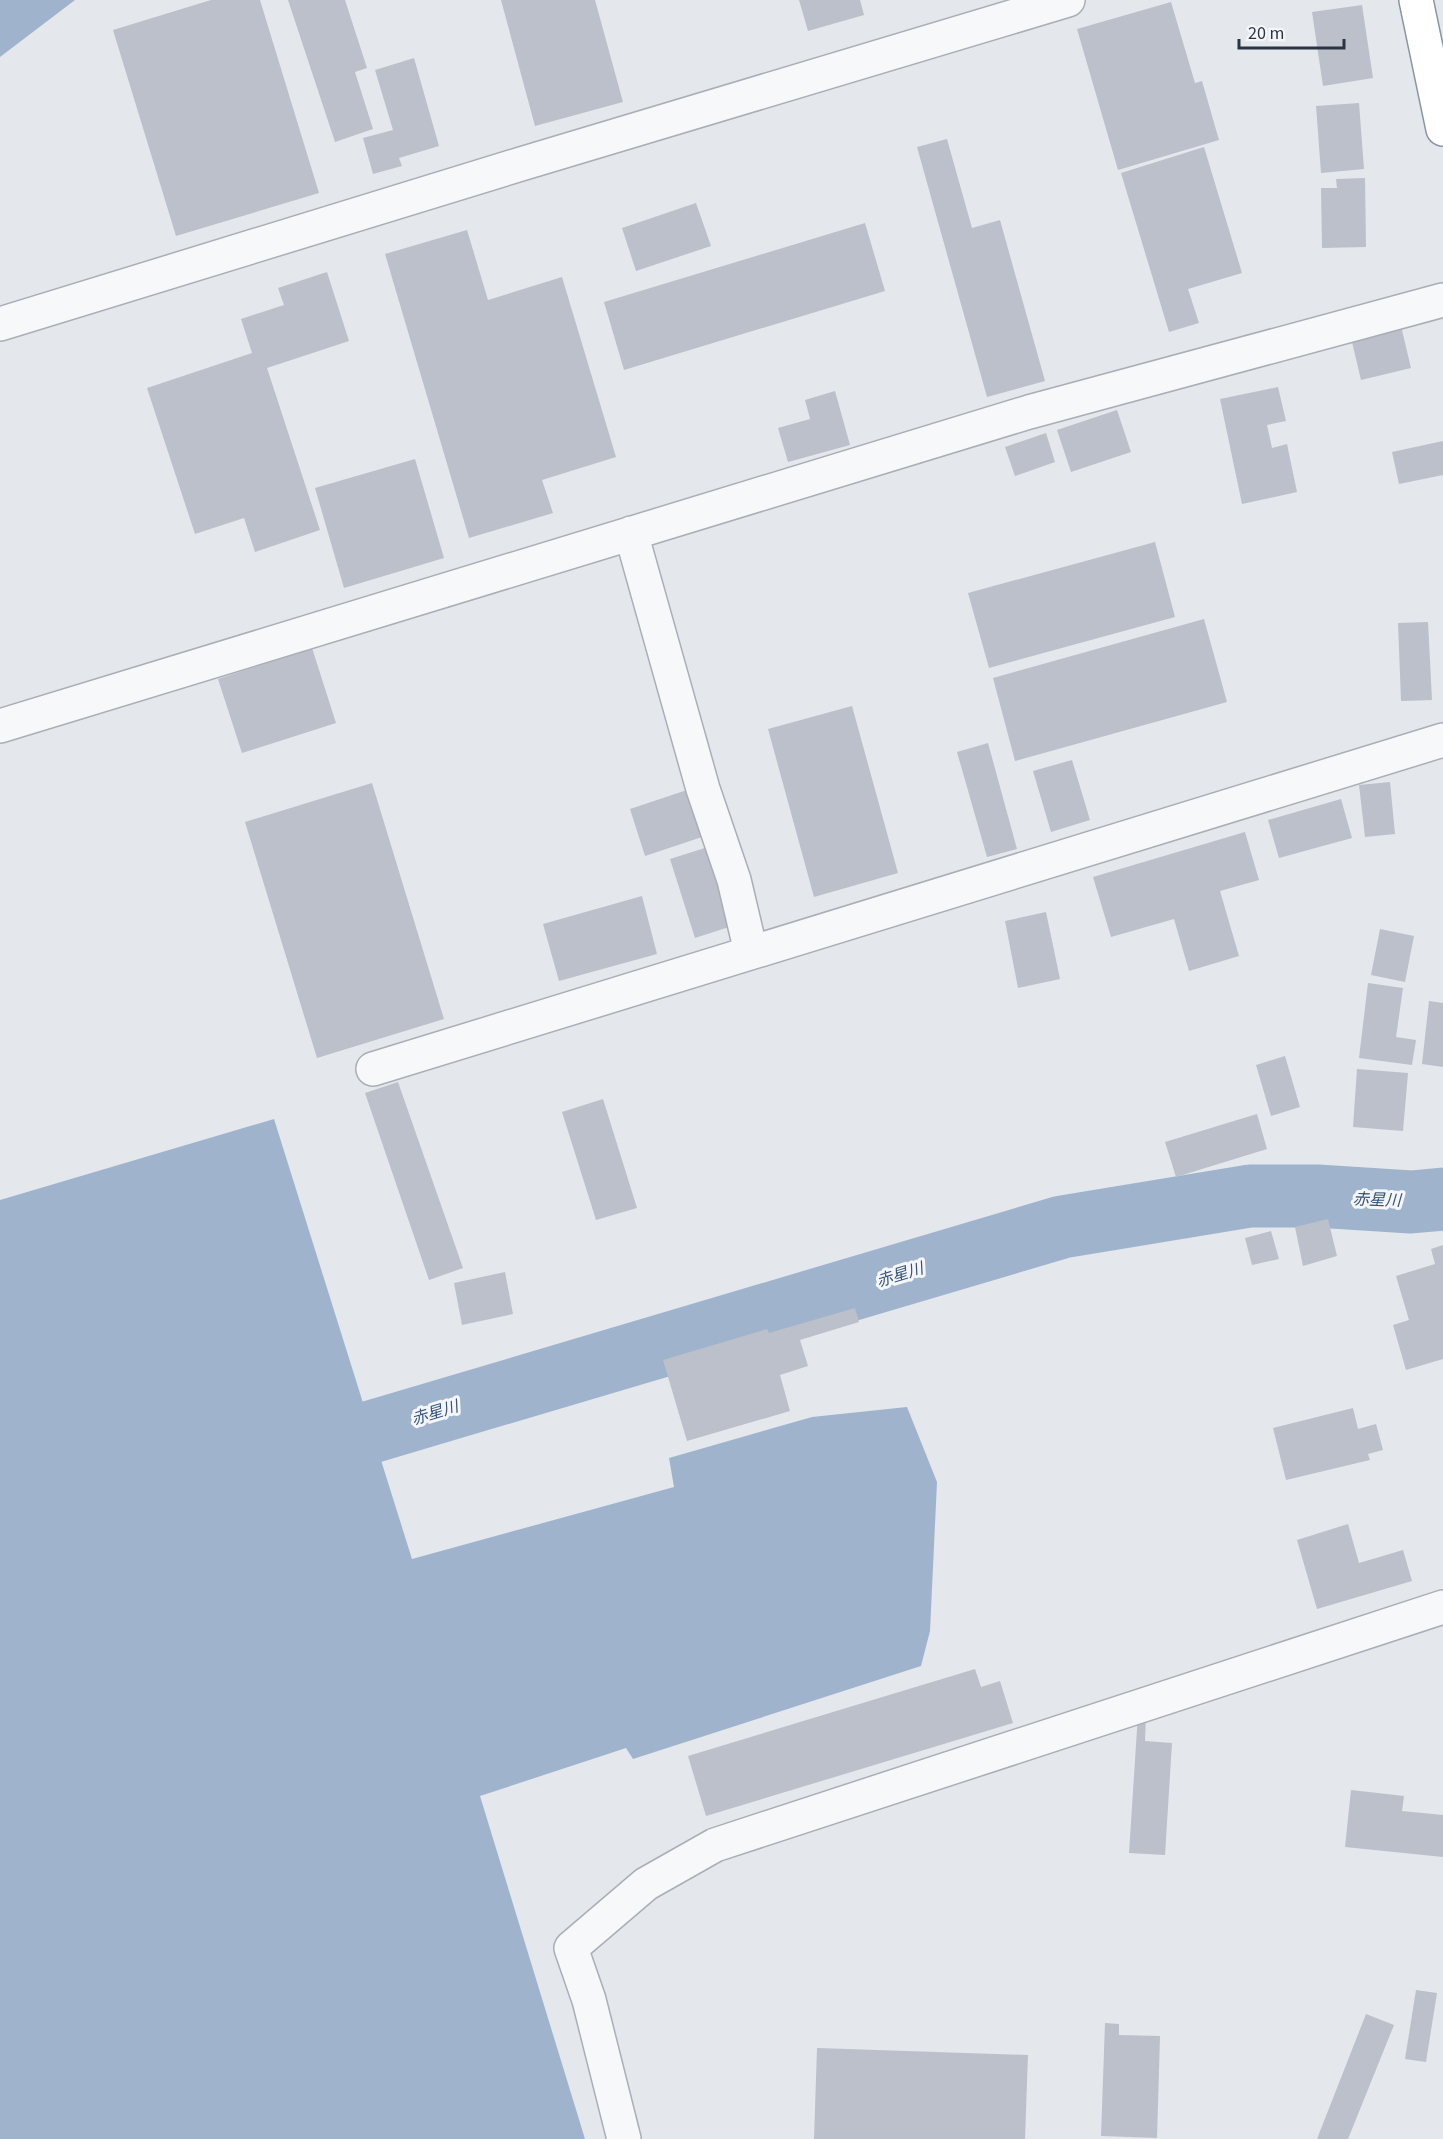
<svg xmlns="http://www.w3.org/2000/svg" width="1443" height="2139" font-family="'Source Sans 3','Noto Sans JP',sans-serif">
<rect width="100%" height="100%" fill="#e4e7ec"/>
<path fill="#9fb4cc" d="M0 0H75L0 57Z
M274 1119 412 1559 674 1487 669 1458 812 1417 907 1407 937 1482 930 1631 921 1666 633 1759 626 1748 480 1796 585 2139H0V1200Z"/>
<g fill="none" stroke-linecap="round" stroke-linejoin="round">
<path stroke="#9fb4cc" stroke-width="63" d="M371 1432 1062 1227 1250 1196H1317L1411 1202 1443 1199"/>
</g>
<path fill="#bbc0ca" d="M211 0H260L319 193 176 236 113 30Z
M288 0H345L367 68 355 72 373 129 335 142Z
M501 0H595L623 102 535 126Z
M799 0H860L864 15 808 31Z
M1171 2 1195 83 1202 81 1219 140 1118 170 1077 29Z
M1362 5 1373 78 1323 86 1312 12Z
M414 58 439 146 399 158 402 166 373 174 363 138 393 130 375 70Z
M1359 103 1364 169 1321 173 1316 106Z
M947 139 972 228 1000 220 1045 381 987 397 917 147Z
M1204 147 1242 273 1188 289 1199 323 1169 332 1121 173Z
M1365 178 1366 247 1322 248 1321 188H1337L1336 179Z
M696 203 711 246 636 271 622 228Z
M865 223 885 291 624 370 604 302Z
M467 230 488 300 562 277 616 457 542 480 553 513 469 538 385 254Z
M327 272 349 341 267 368 320 530 255 552 244 518 195 534 147 388 252 353 241 319 284 305 278 288Z
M1401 326 1411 368 1361 380 1351 338Z
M1278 387 1286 421 1267 425 1272 448 1287 444 1297 492 1242 504 1220 399Z
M835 391 850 445 788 462 778 428 810 419 805 400Z
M1117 410 1131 452 1071 472 1057 430Z
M1046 433 1055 462 1015 476 1005 447Z
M1443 441V475L1399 484 1392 452Z
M415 459 444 558 344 588 315 488Z
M1155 542 1175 617 989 668 968 593Z
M1204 619 1227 702 1015 761 993 678Z
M1428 622 1432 700 1401 701 1398 623Z
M312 648 336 723 242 753 218 679Z
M852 706 898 873 814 897 768 729Z
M988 743 1017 849 987 857 957 752Z
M1072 760 1090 820 1051 832 1033 771Z
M1390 782 1395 834 1365 837 1359 785Z
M372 783 444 1019 317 1058 245 822Z
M687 790 702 837 645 856 630 809Z
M1341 799 1352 838 1279 858 1268 820Z
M1245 832 1259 880 1220 891 1239 956 1189 971 1174 919 1111 937 1093 877Z
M708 847 732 926 695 938 670 859Z
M642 896 657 954 559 981 543 924Z
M1046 912 1060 979 1018 988 1005 921Z
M1380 929 1414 936 1405 982 1371 975Z
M1368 983 1403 988 1396 1037 1416 1040 1412 1065 1359 1058Z
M1429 1001 1443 1003V1067L1422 1064Z
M1285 1056 1300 1107 1271 1116 1256 1065Z
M1357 1069 1408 1073 1403 1131 1353 1127Z
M398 1082 463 1268 429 1280 365 1093Z
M603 1099 637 1208 596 1220 562 1112Z
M1257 1114 1267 1149 1176 1177 1165 1142Z
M1328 1219 1337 1256 1303 1266 1295 1227Z
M1271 1231 1279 1259 1252 1265 1245 1238Z
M1443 1245V1359L1406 1370 1393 1325 1409 1320 1396 1276 1435 1264 1431 1249Z
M505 1272 513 1314 462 1325 454 1283Z
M855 1308 859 1322 800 1340 808 1366 780 1375 790 1411 687 1441 663 1360 767 1329 769 1333Z
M1353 1408 1358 1429 1376 1424 1383 1450 1368 1454 1370 1460 1286 1480 1273 1428Z
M1348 1524 1359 1563 1403 1550 1412 1581 1317 1609 1297 1540Z
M975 1669 981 1687 1000 1681 1013 1723 706 1816 688 1756Z
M1138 1714H1146L1145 1741 1172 1743 1165 1855 1129 1853Z
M1351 1790 1404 1796 1402 1811 1443 1815V1857L1345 1847Z
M1416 1990 1437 1993 1426 2062 1405 2059Z
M1366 2014 1394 2025 1348 2139H1317Z
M1105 2023 1119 2024V2035L1160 2036 1157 2138 1101 2136Z
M817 2048 1028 2055 1025 2139H814Z"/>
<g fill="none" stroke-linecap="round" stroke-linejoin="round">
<g stroke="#a9aeb7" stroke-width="36">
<path id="street" d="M0 324 521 164 1068 0
M631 533 703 789 734 880 751 952
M0 726 1029 412 1443 300
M373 1069 1443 740
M624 2139 589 2000 571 1948 646 1884 715 1845 1443 1607"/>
</g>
<g stroke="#8b94a3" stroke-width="36">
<path id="highway" d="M1416 0 1443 129"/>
</g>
<use href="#street" stroke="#f7f8fa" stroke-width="33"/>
<use href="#highway" stroke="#fff" stroke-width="33"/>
</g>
<g text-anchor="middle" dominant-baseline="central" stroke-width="6" stroke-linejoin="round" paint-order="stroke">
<g font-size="16" font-style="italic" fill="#34527a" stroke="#f4f6f9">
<text transform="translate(1377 1200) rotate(2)">赤星川</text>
<text transform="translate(900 1275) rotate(-17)">赤星川</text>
<text transform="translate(435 1413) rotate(-17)">赤星川</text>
</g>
</g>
<path d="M1239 39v9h105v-9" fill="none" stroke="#2b3445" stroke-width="3"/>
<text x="1248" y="39" font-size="18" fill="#2b3445" stroke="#f4f6f9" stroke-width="4.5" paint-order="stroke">20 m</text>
</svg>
